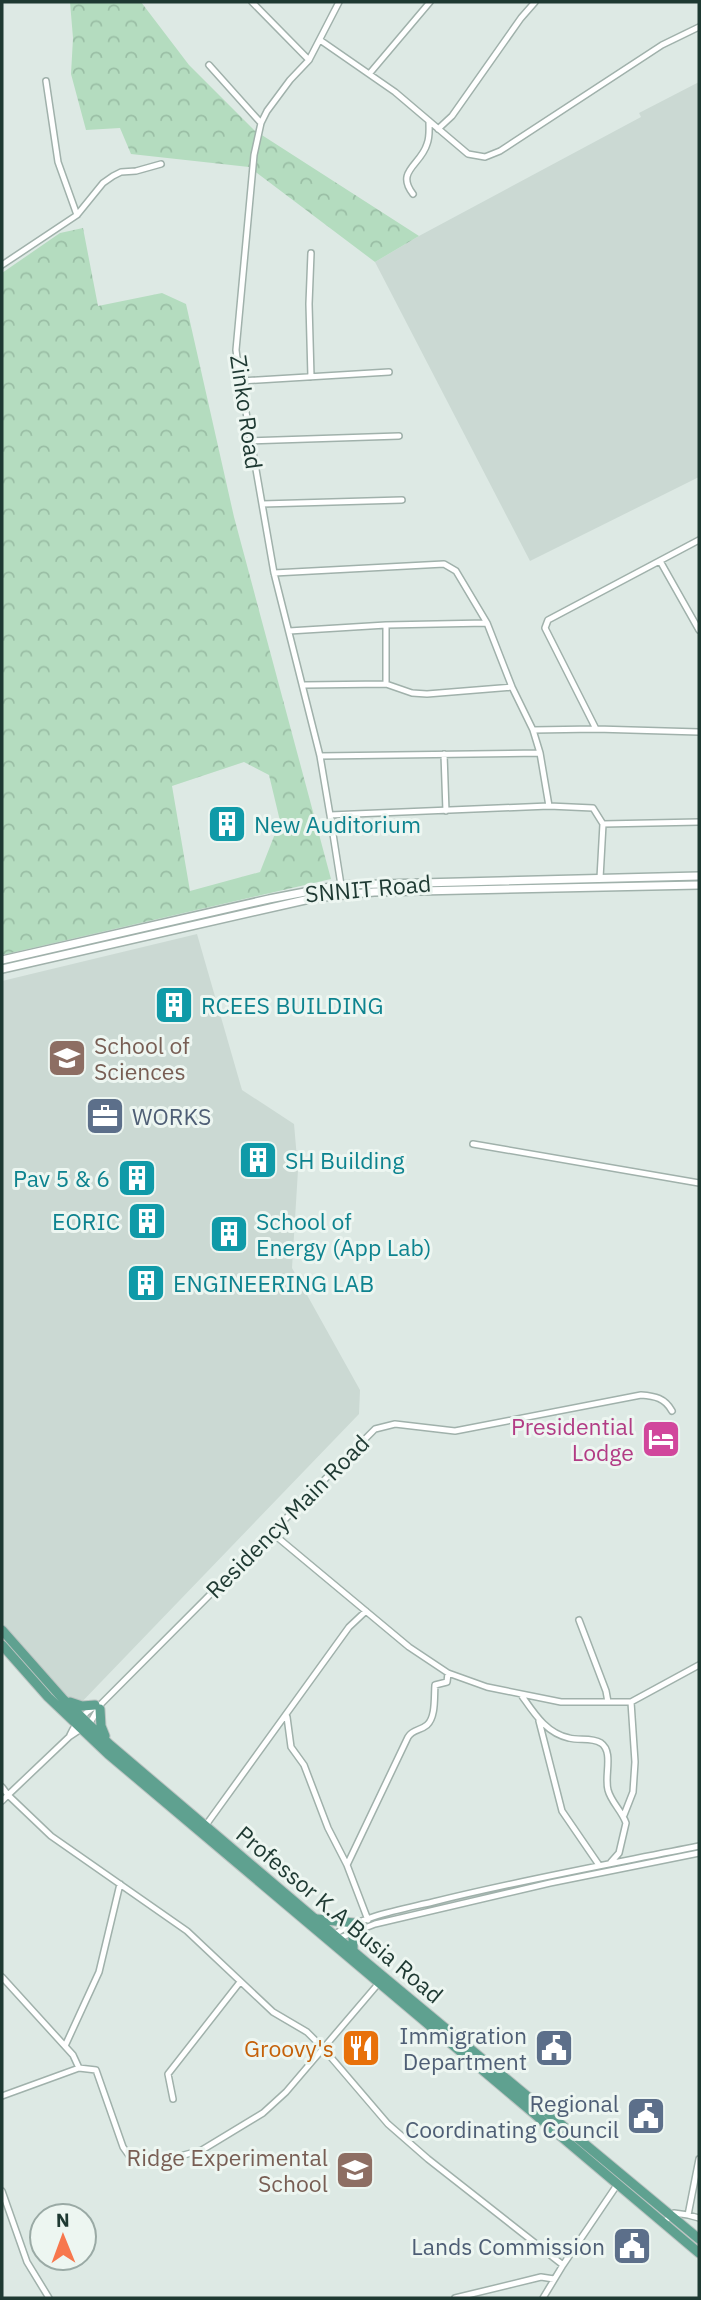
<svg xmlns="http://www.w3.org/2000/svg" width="701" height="2300" font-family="'IBM Plex Sans',sans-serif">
<defs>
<pattern id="forest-crowns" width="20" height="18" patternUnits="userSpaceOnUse" patternTransform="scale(1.75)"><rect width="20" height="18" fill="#b4dcbf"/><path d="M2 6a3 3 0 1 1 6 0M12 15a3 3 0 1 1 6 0" fill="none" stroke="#9abea5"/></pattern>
</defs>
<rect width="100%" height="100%" fill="#dde9e4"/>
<path fill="#cbd9d3" d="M699 82V477L530 561 375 262 419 236 641 117 639 113Z
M197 934 242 1090 294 1124 298 1170 292 1268 360 1390 359 1414 76 1708 2 1623V981Z"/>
<path fill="url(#forest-crowns)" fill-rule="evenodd" d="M70 2H141L189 65 254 130 419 236 375 262 249 167 131 154 120 128 86 130 71 74 73 38Z
M83 228 98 306 162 293 186 304 234 517 331 879 2 955V273L60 233ZM244 762 269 775 280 821 260 872 190 891 172 786Z"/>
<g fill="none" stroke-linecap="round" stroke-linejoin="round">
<g stroke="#a0b1ab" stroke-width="8">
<path id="minor" d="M252 2 309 60
M320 40 395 92 468 154 485 157 500 151 662 45 699 27
M209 65 261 123
M370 73 430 2
M46 81 58 162 77 215
M438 129 452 116 521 18 535 2
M413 194C395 171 421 165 427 144 430 137 429 129 429 121
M311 253 309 304 311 377
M2 265 77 215 103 183 113 176 121 172 136 171 161 164
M241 381 389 372
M250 441 399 436
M262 504 402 500
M660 561 699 630
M274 573 444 564 456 571 487 623
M386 625 487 623 512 687
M289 631 386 625V684
M304 685 386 684 412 693 427 694 512 687 533 730 540 753
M596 729 545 628 548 620 699 540
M533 730 596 729 699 732
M444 754 446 811
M320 756 274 573 238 366 236 350 254 155 261 123 267 111 290 80 309 60 339 2
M330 815 320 756 540 753 549 806
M603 824 699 822
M341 885 330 815 549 806 593 808 603 824 600 878
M473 1144 699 1183
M271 1532 409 1647 448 1673 487 1687 561 1702H631L699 1665
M579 1620 606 1691 608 1702
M522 1696C534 1713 546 1733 569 1738 579 1741 591 1737 601 1743 614 1752 604 1776 608 1790 611 1802 622 1811 626 1823L619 1853 611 1862
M101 1704 90 1723 69 1737 8 1795 51 1836 187 1931 273 2012 307 2032 323 2048 388 2124 428 2159 563 2265
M287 1717 291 1747 304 1765 328 1828 347 1865
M539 1721 562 1811 599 1865
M70 1735C76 1722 87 1709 101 1704L375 1429 395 1424 455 1431 641 1395C655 1396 665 1398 672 1411
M2 1787 8 1795 2 1801
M624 1815 633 1792 635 1762 631 1702
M206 1825 349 1627 366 1611
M368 1920 347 1865 408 1737C413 1729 420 1731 427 1725 436 1717 434 1697 435 1685L447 1682 448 1673
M333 1935C363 1916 399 1910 433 1902 521 1880 610 1864 699 1846
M337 1939 375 1924 550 1883 699 1853
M2 1977 73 2055 79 2068 96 2070 123 2147 130 2157 139 2163 151 2164 202 2150 263 2113 286 2092 378 1984
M65 2046 99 1972 120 1884
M2 2096 79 2068
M173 2099 168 2074 240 1982
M2 2191 27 2262 49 2298
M688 2215 699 2218
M663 2223 674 2213 688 2215 699 2159
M455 2298 541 2277 554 2279
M543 2298 563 2265 617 2185"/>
</g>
<g stroke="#a0b1ab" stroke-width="10">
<path id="tertiary" d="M2 960 269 899 341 885 699 876
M2 969 314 898 374 892 699 885"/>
</g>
<g stroke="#bcc4c2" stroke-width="11">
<path id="primary" d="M2 1630 63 1699 109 1744 367 1963 699 2239
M2 1645 48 1697 108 1754 699 2253
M70 1702 82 1706 95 1705
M100 1709 101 1726 105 1736
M317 1919 354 1923
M353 1931V1950"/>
</g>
<use href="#minor" stroke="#fff" stroke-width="5"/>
<use href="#tertiary" stroke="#fff" stroke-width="7"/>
<use href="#primary" stroke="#5fa190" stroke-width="9"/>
</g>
<defs>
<g id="building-square" transform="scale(2.0125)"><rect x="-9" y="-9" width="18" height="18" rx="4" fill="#0f9aa8" stroke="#edf6f1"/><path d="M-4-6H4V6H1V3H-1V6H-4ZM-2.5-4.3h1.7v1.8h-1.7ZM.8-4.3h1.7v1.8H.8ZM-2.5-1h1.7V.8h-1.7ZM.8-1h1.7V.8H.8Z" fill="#fff"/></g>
<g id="university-square" transform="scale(2.0125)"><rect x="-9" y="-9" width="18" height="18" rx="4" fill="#8d6e63" stroke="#edf6f1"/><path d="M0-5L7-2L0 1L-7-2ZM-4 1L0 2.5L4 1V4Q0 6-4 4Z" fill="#fff"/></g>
<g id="office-square" transform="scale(2.0125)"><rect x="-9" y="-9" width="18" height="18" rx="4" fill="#5c6f8a" stroke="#edf6f1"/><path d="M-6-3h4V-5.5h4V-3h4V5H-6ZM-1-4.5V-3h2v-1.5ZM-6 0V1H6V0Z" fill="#fff"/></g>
<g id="hotel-square" transform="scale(2.0125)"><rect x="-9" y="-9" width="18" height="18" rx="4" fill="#d1479c" stroke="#edf6f1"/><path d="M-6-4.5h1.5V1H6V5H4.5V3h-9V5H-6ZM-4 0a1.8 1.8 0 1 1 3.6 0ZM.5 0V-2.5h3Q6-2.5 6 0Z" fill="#fff"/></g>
<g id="restaurant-square" transform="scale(2.0125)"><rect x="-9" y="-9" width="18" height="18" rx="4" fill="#e8710a" stroke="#edf6f1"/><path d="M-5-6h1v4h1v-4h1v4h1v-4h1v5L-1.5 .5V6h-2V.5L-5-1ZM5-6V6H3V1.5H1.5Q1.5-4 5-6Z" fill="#fff"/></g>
<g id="civic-square" transform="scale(2.0125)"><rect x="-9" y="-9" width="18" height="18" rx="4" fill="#5c6f8a" stroke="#edf6f1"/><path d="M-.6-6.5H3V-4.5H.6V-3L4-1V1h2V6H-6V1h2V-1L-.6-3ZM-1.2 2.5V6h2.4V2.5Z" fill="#fff"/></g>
<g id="school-square" transform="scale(2.0125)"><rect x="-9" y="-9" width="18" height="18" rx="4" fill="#8d6e63" stroke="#edf6f1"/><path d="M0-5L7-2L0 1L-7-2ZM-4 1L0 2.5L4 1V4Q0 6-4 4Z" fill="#fff"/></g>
</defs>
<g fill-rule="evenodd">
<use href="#building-square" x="227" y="824"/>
<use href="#building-square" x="174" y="1005"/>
<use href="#university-square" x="67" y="1058"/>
<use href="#office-square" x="105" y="1116"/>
<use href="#building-square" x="258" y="1160"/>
<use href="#building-square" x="137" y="1178"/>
<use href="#building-square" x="147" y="1221"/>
<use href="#building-square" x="229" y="1234"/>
<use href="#building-square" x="146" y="1283"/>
<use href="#hotel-square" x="661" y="1439"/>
<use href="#restaurant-square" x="361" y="2048"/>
<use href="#civic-square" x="554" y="2048"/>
<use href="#civic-square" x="646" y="2116"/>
<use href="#school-square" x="355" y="2170"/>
<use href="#civic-square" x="632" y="2246"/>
</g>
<g text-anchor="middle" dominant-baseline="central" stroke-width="6" stroke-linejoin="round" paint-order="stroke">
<g font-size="23" fill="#1e3932" stroke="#edf6f1">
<text transform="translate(247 412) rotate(82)">Zinko Road</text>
<text transform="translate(368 888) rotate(-5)">SNNIT Road</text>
<text transform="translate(287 1516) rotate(-45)">Residency Main Road</text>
<text transform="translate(340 1914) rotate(40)">Professor K.A Busia Road</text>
</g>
<g font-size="23" fill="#0d838f" stroke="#edf6f1" text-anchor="start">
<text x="254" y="824">New Auditorium</text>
<text x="201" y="1005">RCEES BUILDING</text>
<text x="285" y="1160">SH Building</text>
<text x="110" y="1178" text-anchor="end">Pav 5 &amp; 6</text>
<text x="120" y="1221" text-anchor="end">EORIC</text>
<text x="256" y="1221">School of<tspan x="256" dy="26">Energy (App Lab)</tspan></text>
<text x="173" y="1283">ENGINEERING LAB</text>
</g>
<g font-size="23" fill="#785e54" stroke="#edf6f1" text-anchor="start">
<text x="94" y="1045">School of<tspan x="94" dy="26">Sciences</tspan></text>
<text x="328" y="2157" text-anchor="end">Ridge Experimental<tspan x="328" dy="26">School</tspan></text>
</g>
<g font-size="23" fill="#4e5e75" stroke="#edf6f1" text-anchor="end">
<text x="132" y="1116" text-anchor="start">WORKS</text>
<text x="527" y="2035">Immigration<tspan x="527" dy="26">Department</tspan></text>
<text x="619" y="2103">Regional<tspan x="619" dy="26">Coordinating Council</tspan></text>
<text x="605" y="2246">Lands Commission</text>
</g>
<g font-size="23" fill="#b23c85" stroke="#edf6f1" text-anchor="end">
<text x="634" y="1426">Presidential<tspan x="634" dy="26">Lodge</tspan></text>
</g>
<g font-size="23" fill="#c56008" stroke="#edf6f1" text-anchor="end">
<text x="334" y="2048">Groovy's</text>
</g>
</g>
<rect width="701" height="2300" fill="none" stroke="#1e3932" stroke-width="7"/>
<g transform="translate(63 2237) rotate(359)"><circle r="33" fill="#edf6f1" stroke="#9aaaa5" stroke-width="2"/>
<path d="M0-5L12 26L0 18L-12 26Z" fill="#f7774d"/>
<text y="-10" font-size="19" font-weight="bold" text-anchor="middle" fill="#1e3932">N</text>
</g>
</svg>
